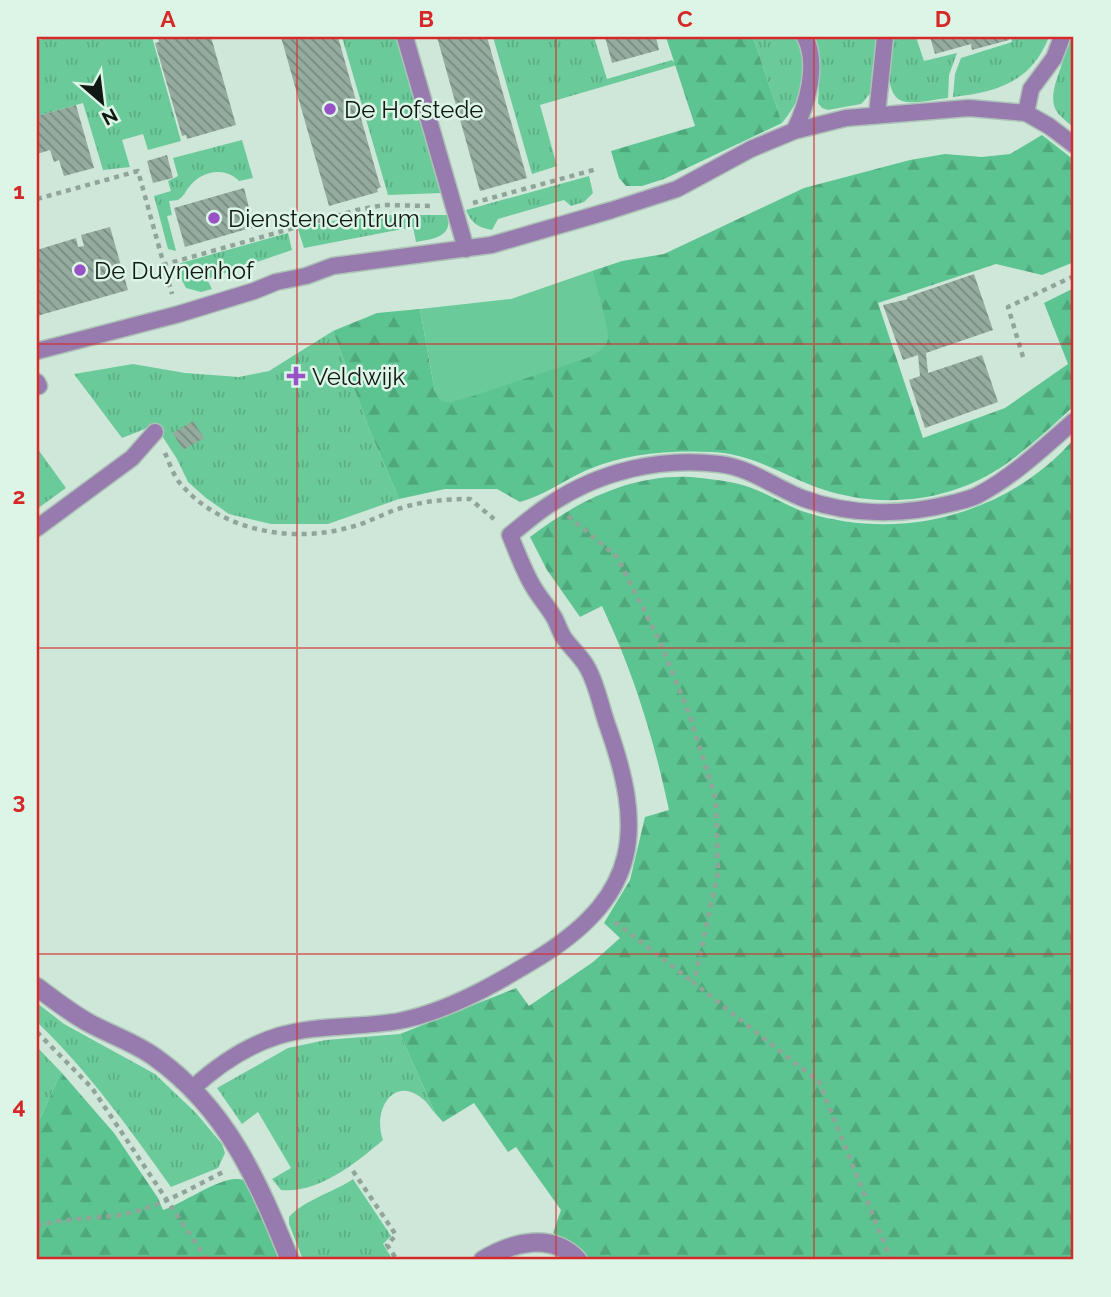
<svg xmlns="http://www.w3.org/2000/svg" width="1111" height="1297" font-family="Raleway,sans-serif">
<defs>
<pattern id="grass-tufts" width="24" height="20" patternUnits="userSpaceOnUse" patternTransform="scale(1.75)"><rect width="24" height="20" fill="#6aca9a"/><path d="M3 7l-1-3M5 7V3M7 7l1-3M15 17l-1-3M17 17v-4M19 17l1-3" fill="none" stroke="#5bad84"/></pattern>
<pattern id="forest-firs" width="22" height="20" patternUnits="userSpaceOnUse" patternTransform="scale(1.75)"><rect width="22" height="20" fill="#5cc491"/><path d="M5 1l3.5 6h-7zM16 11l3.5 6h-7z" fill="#4fa87c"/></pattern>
<pattern id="building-back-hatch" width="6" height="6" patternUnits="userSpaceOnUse" patternTransform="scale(1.75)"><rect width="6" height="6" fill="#94ab9e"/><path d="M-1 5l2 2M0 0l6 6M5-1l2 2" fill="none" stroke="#778a80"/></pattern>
</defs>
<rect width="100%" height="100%" fill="#cfe7d9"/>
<path fill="url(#grass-tufts)" d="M48 37H152L181 141 148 150 143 134 122 140 130 167 103 170 83 103 37 116V41Z
M342 37H396L442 193 388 195Z
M493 37H594L607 79 672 60 677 65 540 105 557 166 532 174Z
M753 37H798C808 71 806 94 782 123Z
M814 37H879L872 71 871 92 864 101 861 104 828 110 822 108 818 103 820 65Z
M894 37H916L924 61 957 53 949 75 948 98C935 99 914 105 902 101 882 93 890 52 894 37Z
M1011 37H1049C1031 82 998 92 953 97L955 74 961 58 1012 42Z
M1068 37H1074V128C1068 122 1058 116 1055 108 1047 89 1068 60 1068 37Z
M242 140 253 178 239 181C225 166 201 171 189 187 185 192 184 196 178 200L169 201 172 215 167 216 176 251 168 249 154 196 171 191 168 181 178 176 173 158Z
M589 176 593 193 584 202 571 206 564 200 498 219 492 230C479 228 471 223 466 210Z
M359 215H447C454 237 432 239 416 242L413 227 304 248 298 229Z
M288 233 292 250 207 279 212 289 201 292 186 288 174 265Z
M333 331 370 431 399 499 328 524H271L229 514 206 498 188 482 177 459 155 425 122 438 74 374 133 364 185 373 239 377 269 371Z
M37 448 66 488 37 509Z
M37 1003 64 1024 155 1074 196 1113 222 1144 225 1153 218 1168 171 1187C130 1129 88 1071 37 1022Z
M400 1034 435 1113C431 1109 428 1103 424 1100 394 1073 372 1110 383 1140 356 1163 318 1194 281 1190L272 1179 291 1168 258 1112 242 1124 217 1088 288 1048 326 1040Z
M37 1047 61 1072 41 1117 37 1123Z
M353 1179 391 1236 383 1244 393 1260H303L289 1224V1217C304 1200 334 1192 353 1179Z"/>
<path fill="url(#forest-firs)" d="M666 37H753L782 123 664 179 642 186H626L619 178 611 151 695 126Z
M1042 135 1074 160V262L1042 275 996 264 878 303 923 438 1005 408 1068 364 1044 303 1074 288V406C1052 426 1030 447 1006 464 949 504 876 510 813 486 781 473 748 453 712 452 670 450 626 453 587 470 564 480 545 495 520 502L497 489H445L399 499 370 431 333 331 377 313 420 309 435 392 603 316 592 271 622 261 664 254 804 188 910 160 945 154 982 157 1010 154Z
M1074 439V1260H587L570 1242 553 1233 561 1210 516 1147 508 1152 474 1103 443 1122 435 1113 400 1034 516 988 529 1006 593 962 620 938 604 923 630 880 645 817 669 810C654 739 633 671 602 606L580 617 547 570 530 537C577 501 631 474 691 477 709 479 733 481 749 487 769 494 787 507 808 513 903 542 1008 514 1074 439Z
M61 1072 114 1133 158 1198 163 1210C183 1203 220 1177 238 1179 245 1179 248 1183 252 1188L280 1260H37V1123L41 1117Z"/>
<path fill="#6aca9a" d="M592 271C596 284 609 328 608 339 606 349 595 354 587 358L470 397 448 403 440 400 435 392 420 309 511 299Z"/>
<path fill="url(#building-back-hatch)" d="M163 37H211L236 125 187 139 186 135 182 136 155 43 159 42 158 38Z
M281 37H338L379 182 381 187 377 189 378 192 329 206Z
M437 37H487L527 178 480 191Z
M605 37H656L659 50 612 63Z
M930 37H1008L1009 40 972 50 971 44 935 54Z
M76 105 94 168 64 176 59 160 54 162 50 150 37 154V116Z
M167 155 173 178 153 183 147 161Z
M244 188 254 227 185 247 174 208Z
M110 227 128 290 37 316V250L76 238 78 247 84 246 81 235Z
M974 274 993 330 926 353 928 373 982 355 998 402 925 428 909 380 920 376 918 355 903 360 883 305 908 299 907 297Z
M193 421 204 438 183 450 173 433Z"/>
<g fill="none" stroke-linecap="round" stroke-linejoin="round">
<g stroke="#adc2b6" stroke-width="19">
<path id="lane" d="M405 37 466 249
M1026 113 1031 89 1054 58 1062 37
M877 114 885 37
M794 131C807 105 819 65 805 37
M37 351 179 314 254 291 276 282 306 276 333 266 491 245 612 210 677 189 751 149 794 131 846 118 969 108 1026 113 1049 126 1074 145
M37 382 39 386
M37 528 132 458 155 432
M193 1088C218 1065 246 1046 278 1036 317 1024 360 1028 399 1021 450 1011 499 982 543 955 640 893 644 829 608 727 601 708 597 684 587 667 581 656 571 648 564 638 560 632 558 625 555 619 549 608 540 598 534 588 524 572 517 552 510 535 524 524 537 512 552 503 601 471 660 457 719 464 749 467 774 487 802 498 850 516 903 516 953 503 961 501 970 499 978 495 1014 476 1044 447 1074 421"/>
</g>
<g stroke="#adc2b6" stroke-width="21">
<path id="street" d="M37 987C54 1000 71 1013 89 1023 111 1035 136 1043 156 1058 227 1109 258 1181 290 1260
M483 1260C512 1242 552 1232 578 1260"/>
</g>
<path stroke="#91a499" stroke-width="4.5" stroke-dasharray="5 5" stroke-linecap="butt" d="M37 199 138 171 172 294
M473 203 597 169
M163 265 357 210 384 205 433 206
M1023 357 1008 307 1074 276
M165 453C169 462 173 474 179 482 219 531 292 544 351 527 368 523 384 513 401 508 424 501 446 499 470 499L494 519
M568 516 617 557 660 642 690 716 716 800 718 872 694 983 819 1082 891 1260
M615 922 694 983
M37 1032 92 1088 207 1260
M353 1171 396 1235 387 1245 397 1260
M37 1226C63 1218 91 1219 119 1215 157 1209 191 1188 225 1171
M1072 1260H1074"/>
<use href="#lane" stroke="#977aae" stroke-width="16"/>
<use href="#street" stroke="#977aae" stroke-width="18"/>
</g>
<path fill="none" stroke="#d62828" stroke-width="2" stroke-opacity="0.55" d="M297 37V1260M556 37V1260M814 37V1260M37 344H1074M37 648H1074M37 954H1074"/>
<g fill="#9852c6" stroke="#dcf5e6" stroke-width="2.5">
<circle cx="330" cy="109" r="7"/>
<circle cx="214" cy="218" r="7"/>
<circle cx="80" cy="270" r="7"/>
<path d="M292.5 365.5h7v7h7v7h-7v7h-7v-7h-7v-7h7z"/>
</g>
<g text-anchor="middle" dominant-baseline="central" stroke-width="5" stroke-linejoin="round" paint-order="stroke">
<g font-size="24" fill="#101914" stroke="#dcf5e6" text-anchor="start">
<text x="344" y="109">De Hofstede</text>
<text x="228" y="218">Dienstencentrum</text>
<text x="94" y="270">De Duynenhof</text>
<text x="312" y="376">Veldwijk</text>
</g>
</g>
<rect width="1111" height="1297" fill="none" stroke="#dcf5e6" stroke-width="77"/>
<g transform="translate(102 102) rotate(152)" stroke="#dcf5e6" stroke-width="5" paint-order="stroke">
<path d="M0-5L12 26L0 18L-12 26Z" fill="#101914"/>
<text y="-10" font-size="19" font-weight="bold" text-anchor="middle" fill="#101914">N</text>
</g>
<rect x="38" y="38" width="1034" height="1220" fill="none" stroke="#d62828" stroke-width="2.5"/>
<g font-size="23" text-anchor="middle" font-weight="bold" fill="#d62828">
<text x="168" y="27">A</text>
<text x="426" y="27">B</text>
<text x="685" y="27">C</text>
<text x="943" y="27">D</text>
<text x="19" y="199">1</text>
<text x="19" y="504">2</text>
<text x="19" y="809">3</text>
<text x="19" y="1114">4</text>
</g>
</svg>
